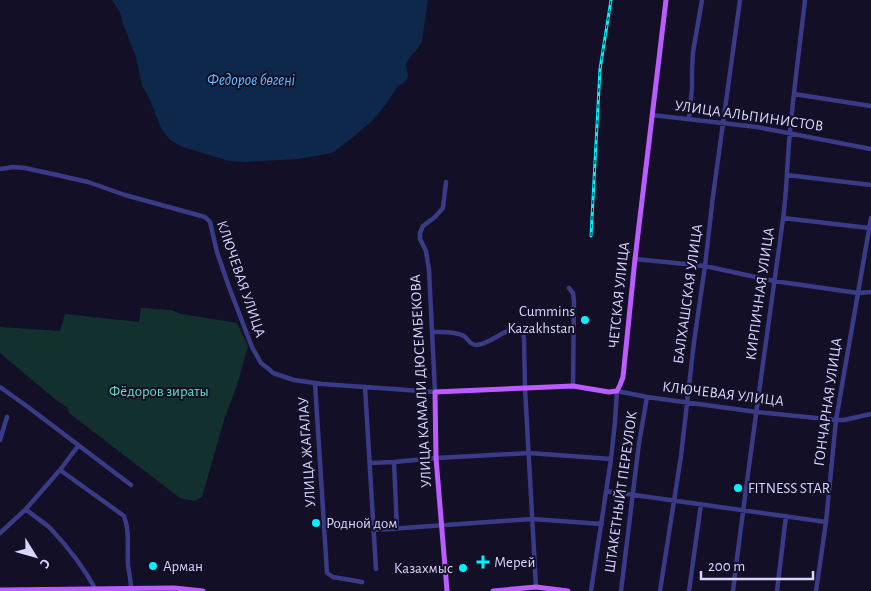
<svg xmlns="http://www.w3.org/2000/svg" width="871" height="591" font-family="'Alegreya Sans',sans-serif">
<rect width="100%" height="100%" fill="#120f27"/>
<path fill="#12312e" d="M141 308 171 310 181 314 237 323 248 346 237 385 224 420 202 497 195 501 180 498 69 413 67 407 56 400 0 353V327L60 331 65 314 139 322Z"/>
<path fill="#0e284c" d="M112 0H428L422 41C419 50 407 57 406 65 406 69 408 72 408 77L405 82 398 86 386 104 372 121 352 138 332 153 298 159 246 162 229 161 183 147 170 140 161 128 149 98 142 85 136 57 123 24 120 12Z"/>
<g fill="none" stroke-linecap="round" stroke-linejoin="round">
<path stroke="#3a3b86" stroke-width="4.5" d="M794 94 871 106
M652 115 757 127 871 149
M689 119 692 88V70L693 52 702 0
M0 169 13 167 25 168 57 175 88 182 125 195 205 217 210 222 217 252 229 287 252 347 261 363 270 370 273 373 294 380 322 384 435 392 429 270 426 251 420 239V233L423 226 435 217 443 208 446 182
M787 175 871 185
M783 218 869 228
M635 259 705 266 774 281 858 293 871 292
M569 288 573 293 574 301 573 386
M433 332C442 332 455 331 464 336 468 339 470 345 476 345 490 345 503 328 520 329L523 333 524 339 525 388 536 587
M315 383 327 573 333 577 362 582
M0 387 28 407 131 485
M365 387 376 569
M0 440 7 417
M394 462 397 529
M370 463 394 462 436 458 529 453 611 459
M60 470 78 446
M606 491 826 522
M26 509 60 470 124 516C130 531 127 548 128 565 129 573 131 581 131 589
M374 530 532 519 602 524
M0 533 26 509C34 517 44 522 51 529 68 547 84 568 96 590
M591 591 611 459 615 422 617 391 647 397 757 412 836 420H844L871 414
M621 591 639 443 647 397
M660 591 681 456 694 342 705 266 713 196 740 0
M689 591 701 504
M733 591C748 467 766 343 783 219 787 190 787 161 790 132 794 88 800 44 805 0
M777 591 786 516
M816 591 826 522 836 420 871 218"/>
<path stroke="#bb5cff" stroke-width="5" d="M0 590 174 588 203 591
M447 591 436 458 435 392 573 386 609 392 617 391 620 385 623 377 635 259 666 0
M493 591 536 587 568 591"/>
<g stroke="#01f1ff" stroke-width="3">
<path id="rail" d="M591 236 600 69 611 0"/>
</g>
<use href="#rail" stroke="#120f27" stroke-width="1" stroke-dasharray="4" stroke-linecap="butt"/>
</g>
<g fill="#01f1ff" stroke="#120f27" stroke-width="2">
<circle cx="585" cy="320" r="5"/>
<circle cx="738" cy="488" r="5"/>
<circle cx="316" cy="523" r="5"/>
<path d="M480.5 554.5h5v5h5v5h-5v5h-5v-5h-5v-5h5z"/>
<circle cx="153" cy="566" r="5"/>
<circle cx="463" cy="568" r="5"/>
</g>
<g text-anchor="middle" dominant-baseline="central" stroke-width="4" stroke-linejoin="round" paint-order="stroke">
<g font-size="15" fill="#d8d5ff" stroke="#120f27">
<text transform="translate(749 116) rotate(8)">УЛИЦА АЛЬПИНИСТОВ</text>
<text transform="translate(241 279) rotate(71)">КЛЮЧЕВАЯ УЛИЦА</text>
<text transform="translate(688 294) rotate(-82)">БАЛХАШСКАЯ УЛИЦА</text>
<text transform="translate(760 294) rotate(-82)">КИРПИЧНАЯ УЛИЦА</text>
<text transform="translate(619 295) rotate(-84)">ЧЕТСКАЯ УЛИЦА</text>
<text transform="translate(421 381) rotate(-93)">УЛИЦА КАМАЛИ ДЮСЕМБЕКОВА</text>
<text transform="translate(723 394) rotate(7)">КЛЮЧЕВАЯ УЛИЦА</text>
<text transform="translate(828 402) rotate(-82)">ГОНЧАРНАЯ УЛИЦА</text>
<text transform="translate(307 452) rotate(-94)">УЛИЦА ЖАГАЛАУ</text>
<text transform="translate(621 492) rotate(-82)">ШТАКЕТНЫЙТ ПЕРЕУЛОК</text>
</g>
<g font-size="15" fill="#d8d5ff" stroke="#120f27" text-anchor="start">
<text x="575" y="311" text-anchor="end">Cummins<tspan x="575" dy="17">Kazakhstan</tspan></text>
<text x="748" y="488">FITNESS STAR</text>
<text x="326" y="523">Родной дом</text>
<text x="494" y="562">Мерей</text>
<text x="163" y="566">Арман</text>
<text x="453" y="568" text-anchor="end">Казахмыс</text>
</g>
<g font-size="15" fill="#60e0ba" stroke="#120f27">
<text x="159" y="391">Фёдоров зираты</text>
</g>
<g font-size="16" font-style="italic" fill="#63beff" stroke="#120f27">
<text x="251" y="80">Федоров бөгені</text>
</g>
</g>
<g transform="translate(35 556) rotate(127)" stroke="#120f27" stroke-width="4" paint-order="stroke">
<path d="M0-4L9 19L0 12L-9 19Z" fill="#d8d5ff"/>
<text y="-8" font-size="14" font-weight="bold" text-anchor="middle" fill="#d8d5ff">С</text>
</g>
<path d="M701 571v8h112v-8" fill="none" stroke="#d8d5ff" stroke-width="2.5"/>
<text x="708" y="571" font-size="15" fill="#d8d5ff" stroke="#120f27" stroke-width="4" paint-order="stroke">200 m</text>
</svg>
